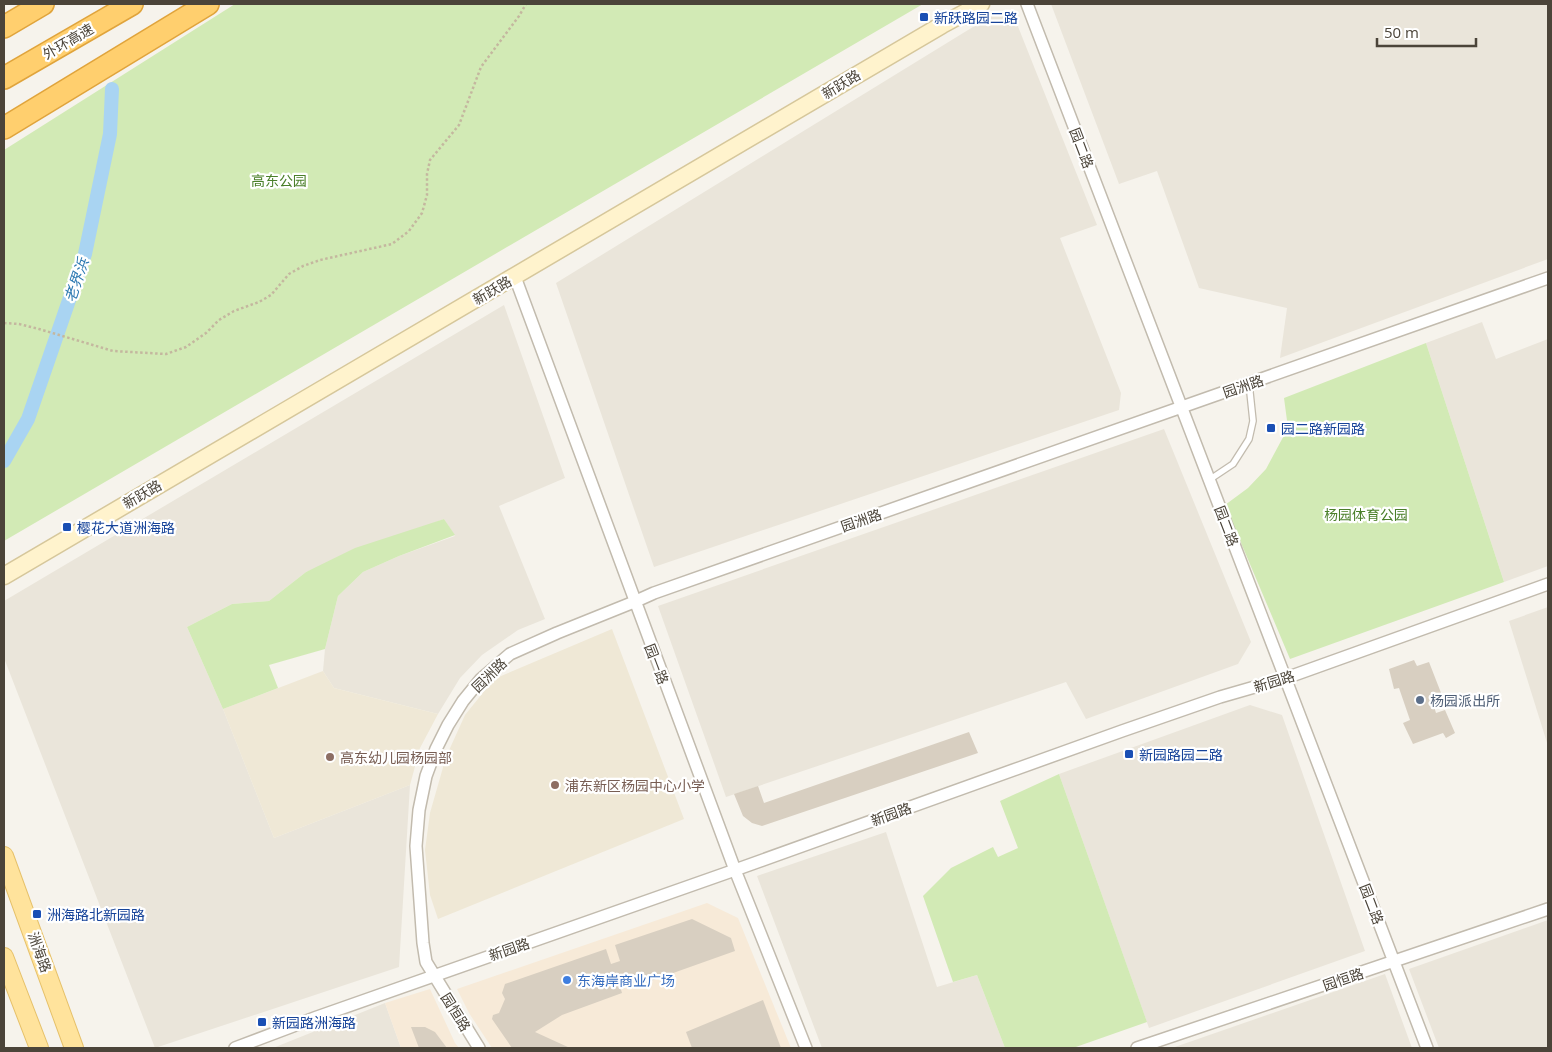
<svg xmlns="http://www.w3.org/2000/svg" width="1552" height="1052" font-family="'Open Sans','Noto Sans SC',sans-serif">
<rect width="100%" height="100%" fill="#f6f3ec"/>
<path fill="#eae5da" d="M1051 4H1548V259L1280 358 1287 308 1199 288 1157 171 1119 184Z
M999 11 1017 24 1097 225 1060 238 1121 393 1119 410 654 567 556 283Z
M504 305 565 478 499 506 545 619 518 630 482 655 460 678 438 714 334 688 323 671 325 649 338 596 363 572 399 556 455 536 444 519 306 572 269 601 232 604 187 627 223 709 274 838 410 785 399 967 155 1048 4 658V601Z
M1482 322 1496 359 1548 339V566L1504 582 1426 343Z
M1164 429 1251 642 1238 664 1086 719 1066 682 726 797 658 606Z
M1548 607V746L1509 621Z
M1250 705 1282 715 1365 951 1149 1028 1059 774Z
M886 832 937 987 977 975 1005 1048H822L757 876Z
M1548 920V1048H1439L1409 969Z
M1385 974 1412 1048H1172Z
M385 1003 401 1048H273Z"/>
<path fill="#f7ead8" d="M707 903 738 918 791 1048H492L469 1013 457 989Z
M430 989 455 1043 459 1048H401L385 1003Z"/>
<path fill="#efe8d6" d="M612 629 684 819 438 919 430 895 425 850 430 813 446 757 465 715 494 679Z
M323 671 334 688 438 714 420 748 410 785 274 838 223 709Z"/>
<path fill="#d2eab5" d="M235 4H923L4 541V150Z
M1426 343 1504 582 1290 659 1225 505 1248 488 1266 469 1288 428 1284 398Z
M444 519 455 535 399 556 363 572 338 596 325 649 269 665 278 688 223 709 187 627 232 604 269 601 306 572 355 548Z
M1059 774 1147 1022 1073 1048H1005L977 975 953 982 923 896 951 868 993 847 998 857 1018 848 1000 801Z"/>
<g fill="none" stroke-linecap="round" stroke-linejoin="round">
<path stroke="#a9d4f2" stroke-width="14" d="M4 461 28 419 85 254 110 134 112 89"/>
</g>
<path fill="#d8cfc1" d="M1414 660 1417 666 1429 662 1443 698 1433 703 1436 713 1445 710 1455 733 1446 738 1443 733 1413 744 1403 723 1410 720 1399 688 1394 689 1389 669Z
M969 732 978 753 762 826 752 823 743 816 734 794 758 786 764 803Z
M692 919 731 938 735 951 631 988 625 974 617 976 622 993 562 1015 535 1032 570 1048H512L492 1019 493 1015 499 1013 505 999 502 993 505 984 606 949 611 964 620 961 615 945Z
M763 1000 781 1048H692L686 1032Z
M411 1027H425L435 1032 447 1048H419Z"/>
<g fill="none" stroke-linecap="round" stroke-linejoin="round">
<g stroke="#c2bbae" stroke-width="8">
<path id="lane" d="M1209 480 1233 464 1249 439 1253 421 1249 383"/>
</g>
<g stroke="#c2bbae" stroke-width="14">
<path id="street" d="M1027 4 1427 1048
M515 277 735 870 806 1048
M235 1048 317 1017 735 870 1122 731 1220 697 1286 678 1548 584
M479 1048 426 962 423 943 416 846 419 810 426 776 436 749 448 725 463 701 481 679 510 654 557 633 634 602 654 593 1548 278
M1137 1048 1548 909"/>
</g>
<g stroke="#d6c79b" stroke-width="19">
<path id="secondary" d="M4 576 942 25 981 4"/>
</g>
<g stroke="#e6c16a" stroke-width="20">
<path id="primary" d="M4 856 74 1048
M4 957 39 1048"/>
</g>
<g stroke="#e0a43c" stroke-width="24">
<path id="highway" d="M4 27 43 4
M4 78 132 4
M4 128 208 4"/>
</g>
<path stroke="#c4b79f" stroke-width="2.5" stroke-dasharray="2.5 2.5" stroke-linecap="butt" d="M4 323 19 324 39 329 113 351 166 354 186 347 206 333 219 320 234 311 259 302 271 295 289 274 303 266 320 260 392 244 409 231 422 213 427 195V174L430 160 459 125 481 67 519 16 526 4"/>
<use href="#lane" stroke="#fff" stroke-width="5.5"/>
<use href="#street" stroke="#fff" stroke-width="11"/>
<use href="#secondary" stroke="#fff3cd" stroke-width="16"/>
<use href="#primary" stroke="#ffe39c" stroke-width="18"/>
<use href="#highway" stroke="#ffcf6e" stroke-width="21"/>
</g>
<g fill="#1a4fb4" stroke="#fff" stroke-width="2">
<rect x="919" y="12" width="10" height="10" rx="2.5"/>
<rect x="1266" y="423" width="10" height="10" rx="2.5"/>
<rect x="62" y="522" width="10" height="10" rx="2.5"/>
<rect x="1124" y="749" width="10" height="10" rx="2.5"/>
<rect x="32" y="909" width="10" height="10" rx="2.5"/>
<rect x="257" y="1017" width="10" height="10" rx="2.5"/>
</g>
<circle fill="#5c6f8a" stroke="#fff" stroke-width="2" cx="1420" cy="700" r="5"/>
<g fill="#8d6e63" stroke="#fff" stroke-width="2">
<circle cx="330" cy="757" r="5"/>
<circle cx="555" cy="785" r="5"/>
</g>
<circle fill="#3f7fe0" stroke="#fff" stroke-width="2" cx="567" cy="980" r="5"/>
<g text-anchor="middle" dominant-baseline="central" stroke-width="4.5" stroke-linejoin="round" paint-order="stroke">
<g font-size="14" fill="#164399" stroke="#fff" text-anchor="start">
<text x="934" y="17">新跃路园二路</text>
<text x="1281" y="428">园二路新园路</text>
<text x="77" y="527">樱花大道洲海路</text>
<text x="1139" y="754">新园路园二路</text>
<text x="47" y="914">洲海路北新园路</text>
<text x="272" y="1022">新园路洲海路</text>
</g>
<g font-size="14" fill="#4b4439" stroke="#fff">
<text transform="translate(68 41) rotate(-30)">外环高速</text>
<text transform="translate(841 84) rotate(-31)">新跃路</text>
<text transform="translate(1082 148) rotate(69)">园二路</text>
<text transform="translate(492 290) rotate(-30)">新跃路</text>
<text transform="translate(1243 386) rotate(-19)">园洲路</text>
<text transform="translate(142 494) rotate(-30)">新跃路</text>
<text transform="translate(861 520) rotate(-19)">园洲路</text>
<text transform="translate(1227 526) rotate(69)">园二路</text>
<text transform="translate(657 664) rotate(69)">园一路</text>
<text transform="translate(489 675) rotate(-44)">园洲路</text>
<text transform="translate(1274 681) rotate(-17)">新园路</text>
<text transform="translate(891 814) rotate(-20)">新园路</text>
<text transform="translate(1372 904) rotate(69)">园二路</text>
<text transform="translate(509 949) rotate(-19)">新园路</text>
<text transform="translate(40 952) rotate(70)">洲海路</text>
<text transform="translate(1343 979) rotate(-19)">园恒路</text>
<text transform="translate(456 1012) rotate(58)">园恒路</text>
</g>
<g font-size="14" fill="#4a7f2a" stroke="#fff">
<text x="279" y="180">高东公园</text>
<text x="1366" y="514">杨园体育公园</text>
</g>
<g font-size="14" fill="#4e5e75" stroke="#fff" text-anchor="start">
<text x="1430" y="700">杨园派出所</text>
</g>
<g font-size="14" fill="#785e54" stroke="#fff" text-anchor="start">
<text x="340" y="757">高东幼儿园杨园部</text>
<text x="565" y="785">浦东新区杨园中心小学</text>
</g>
<g font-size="14" fill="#366cbe" stroke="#fff" text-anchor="start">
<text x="577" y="980">东海岸商业广场</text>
</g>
<g font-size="15" font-style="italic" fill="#2e7ab2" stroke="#fff">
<text transform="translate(76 280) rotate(-71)">老界浜</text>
</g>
</g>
<rect width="1552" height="1052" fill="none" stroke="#4b4439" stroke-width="10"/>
<path d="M1377 38v8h99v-8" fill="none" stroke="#4b4439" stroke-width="2.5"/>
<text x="1384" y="38" font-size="15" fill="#4b4439" stroke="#ffffff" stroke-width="4" paint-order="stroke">50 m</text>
</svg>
